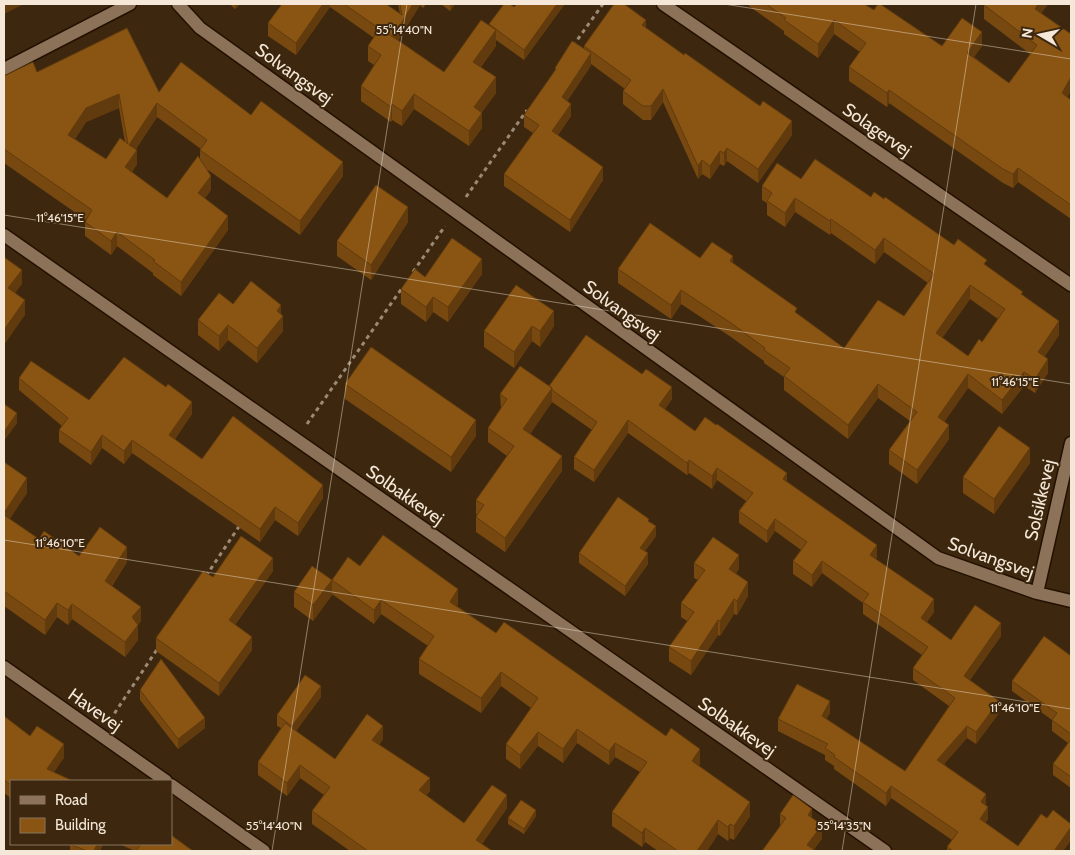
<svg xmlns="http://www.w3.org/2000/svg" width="1075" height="855" font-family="Cabin,sans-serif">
<rect width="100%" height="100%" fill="#3d280f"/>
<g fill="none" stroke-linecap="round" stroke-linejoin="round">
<g stroke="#241000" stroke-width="15">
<path id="minor" d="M178 4 200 28 938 558 1037 593 1071 601
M663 4 1071 285
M4 69 130 4
M4 235 885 851
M1037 593 1071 443
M4 667 166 781
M171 785 264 851"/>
</g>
<path stroke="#9b8a76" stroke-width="3" stroke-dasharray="4 4" stroke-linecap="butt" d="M573 46 603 4
M466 197 527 110
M413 272 445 226
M307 424 402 288
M206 576 240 525
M110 720 158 648"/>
<use href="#minor" stroke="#8b7258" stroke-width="12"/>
</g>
<path fill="#77480f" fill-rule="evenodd" d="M230 4H240L235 9Z
M282 4H386L400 14 398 4H426L423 8 420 5 398 40 444 72 489 25V24L514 7 564 4V5L524 60 496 40V46L481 67 496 93 482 112V128L469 146 414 109 402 126 392 120 391 122 361 101V86L374 65 368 61V46L374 38 330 7 296 55 268 36V23Z
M441 4H455L450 11Z
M749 4H864L874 10 942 46H982L974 57 1009 83 1030 54 984 19V5L1048 4 1041 13 1068 97 1071 100V219L1018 182 1013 188 1003 183 889 103 887 107 849 81V67L860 52 834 34 818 58 784 34V31L749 6Z
M646 28 792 135 758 183 727 161 724 166 720 164 710 179 702 174 698 179 663 102 651 120H643L623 104V91L625 89 591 64 567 101 571 116 558 135 603 180 570 232 504 186V174L533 133 524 127V115L555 71V68L584 48V46Z
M37 72 159 92 251 115 343 176 300 235 208 170 211 190 205 198 228 230 181 296 153 275V273L117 246 111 255 85 236V222L86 220 4 163V76ZM119 108 125 142 106 159 75 139 86 122ZM157 117 201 149 200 150V158L167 198 132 172 137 164 136 149Z
M801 179 871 197 954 245 987 266 1023 295 1059 335 1045 356 1048 373 1035 393 1024 386 1002 414 968 388 944 422 949 439 917 484 889 464V450L910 421 878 398 848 439 784 390V377L764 363V361L731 337 681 304 671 319 618 283V269L700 258 733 263 797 314 844 348 904 316 928 283 884 252 875 264 831 233 830 235 795 212 785 227 767 215V203L762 200V186ZM970 299 998 319 982 342 968 356 942 338Z
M408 222 371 280 337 256V241Z
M482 274 448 322 433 312 426 322 401 304V289L425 277Z
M516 285 554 326 540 347 532 341 514 368 484 347V331Z
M233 304 281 314 283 331 257 363 228 340 219 351 198 335V320Z
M19 378 89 400 192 414 175 439 202 459 323 498 298 536 275 520 260 542 132 453 124 464 102 448 91 465 59 442V430L62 426 19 390Z
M345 384 476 436 451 472 345 399Z
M549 386 672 399 665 409 695 431 787 482 877 557 876 559 934 612 927 622 951 640 1001 636 970 680 999 713 976 744 967 738 944 764 986 805 988 819 985 823 1018 846 1047 818 1071 824V840L1063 851H947V847L952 840 891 798 886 806 834 769V766L825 760V755L778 731V719L830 713 826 719 905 771 949 706 913 680V668L922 655 863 614V603L822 573 812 587 793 574V561L801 550 775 531 767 543 739 523V511L746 501 717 480 712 489 689 473 687 475 628 433 594 482 574 469V457L592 430 552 402 530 434 562 471 505 552 476 532V517L477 515 476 514V500L507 456 488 442V428L501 409 500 394Z
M4 462 27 493 9 519 39 539 79 556 127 562 112 586 141 621 138 625V640L125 657 72 619 68 625 57 617 45 635 4 606Z
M1030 463 994 514 963 493V477Z
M649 522 656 536 645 551 648 564 625 596 579 563V553Z
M694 563 739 569 736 573 748 596 737 615 734 614 720 636 718 635 691 675 669 661V647L687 621 681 617V603L698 580 694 578Z
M360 566 458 604 457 606 496 633 700 763 699 766 750 816 734 840 730 838 728 841 718 834 707 851H658L645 842 642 847 612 826V812L640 772 615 757 609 765 577 743 563 763 538 746 520 769 506 759V744L531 708 501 686 481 713 419 674V659L428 646 381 614 374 624 332 594V580Z
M273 571 235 625 252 650 219 696 156 651V638L213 577Z
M294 592 332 595 313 621 294 607Z
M1071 656V788L1053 775V764L1068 743 1052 731V720L1012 691V681Z
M140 690 205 728 178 749 140 700Z
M321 697 296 731 335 759 383 739 379 745 430 791 426 795 464 823 507 808 482 844 491 851H350L312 824V811L324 795 300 778 287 796 258 775V762L281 728 277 726V715Z
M4 716 30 736 64 758 11 781V798L4 793Z
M780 814 812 818 822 839 780 826Z
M536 816 524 834 508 824V818Z
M70 844H103L100 851H70Z
M119 844H171L193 851H135Z"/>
<path fill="#613b0d" d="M4 4H22V5L4 14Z
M235 4H240L235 9Z
M323 4H330V7L296 55V43Z
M413 4H420V5L392 51V38Z
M450 4H455L450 11Z
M557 4H564V5L524 60V50Z
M1038 4H1048L1035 22V9Z
M646 20V33L642 25Z
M834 20V34L818 58V44Z
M496 30V46L473 77V62Z
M982 32V46L967 66V53Z
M591 53V66L562 109V97Z
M496 77V93L474 122V107Z
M1071 77V91L1062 107V93Z
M663 89V102L651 120V106Z
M889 90V103L887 107V93Z
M119 94V108L86 122 68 149V135L86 108Z
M414 94V109L402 126V111Z
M157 103V117L129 159V145Z
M392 104V120L391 122V107Z
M571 104V116L552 143V131Z
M482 113V128L469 146V131Z
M792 121V135L758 183V169Z
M727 148V161L724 166V153Z
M137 150V164L125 181V167Z
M720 151V164L710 179V166Z
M702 160V174L698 179V166Z
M343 162V176L300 235V221Z
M603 167V180L570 232V220Z
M1018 168V182L1013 188V174Z
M211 176V190L198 207V193Z
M795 198V212L785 227V213Z
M408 207V222L371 280V265Z
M228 216V230L181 296V282Z
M831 219V233L830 235V221Z
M117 232V246L111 255V241Z
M884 238V252L875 264V250Z
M733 256V270L730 261Z
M482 259V274L448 322V307Z
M22 270V284L8 303V288Z
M970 285V299L936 347V333Z
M681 290V304L671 319V305Z
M433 297V312L426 322V307Z
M25 300V315L4 345V330Z
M281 305V317L283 316V331L257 363V348L277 311Z
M554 311V326L540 347V331Z
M1059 321V335L1038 366V352Z
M228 325V340L219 351V336Z
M532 326V341L514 368V352Z
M1048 359V373L1035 393V379Z
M1024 372V386L1002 414V400Z
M968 374V388L938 431V417Z
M878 384V398L848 439V425Z
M672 387V399L659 417V405Z
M552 388V402L523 444V429Z
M192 402V414L169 448V435Z
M17 413V423L4 441V432Z
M476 420V436L451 472V457Z
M628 420V433L594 482V470Z
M949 425V439L917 484V470Z
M102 435V448L91 465V452Z
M132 440V453L124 464V451Z
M1030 448V463L994 514V499Z
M562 456V471L505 552V538Z
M689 460V473L687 475V463Z
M717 468V480L712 489V476Z
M787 473V485L783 479Z
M27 478V493L4 528V513Z
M323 485V498L298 536V523Z
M275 507V520L260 542V529Z
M775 519V531L767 543V531Z
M656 526V536L640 558V548Z
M877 545V557L870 567V555Z
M127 547V562L105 595V581Z
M648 553V564L625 596V586Z
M739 555V569L729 583V569Z
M273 558V571L229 633V620Z
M822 561V573L812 587V575Z
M332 580V595L313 621V605Z
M748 582V596L737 615V601Z
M458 589V604L450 616V602Z
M734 599V614L720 636V621Z
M934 599V612L921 630V618Z
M381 600V614L374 624V610Z
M57 603V617L45 635V620Z
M72 604V619L68 625V610Z
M141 607V621L132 631V617Z
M718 620V635L691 675V661Z
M1001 623V636L964 688V676Z
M138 625V640L125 657V642Z
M252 637V650L219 696V683Z
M501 672V686L481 713V698Z
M321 686V697L292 736V726Z
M830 701V713L822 728V716Z
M999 701V713L976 744V732Z
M205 718V728L178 749V739Z
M383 726V739L372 753V740Z
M967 726V738L937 772V760Z
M577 729V743L563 763V749Z
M538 732V746L520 769V755Z
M615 743V757L609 765V751Z
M64 744V758L48 781 47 769Z
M700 749V763L692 776V761Z
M300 765V778L287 796V783Z
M430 778V791L419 803V790Z
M891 786V798L886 806V793Z
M986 794V806L981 802Z
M507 795V808L477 851 476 840Z
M750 802V816L734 840V826Z
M988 807V819L980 831V819Z
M812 809V823L808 815Z
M536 810V816L524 834V829Z
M718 820V834L707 851H697Z
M730 824V838L728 841V827Z
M822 825V839L813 851 807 845Z
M1071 827V840L1063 851H1054Z
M645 828V842L642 847V833Z
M97 844H103L100 851H94Z"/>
<path fill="#8a5412" stroke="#613b0d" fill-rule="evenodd" d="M282 4H323L296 43 268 23Z
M344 4H386L402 15 400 4H413L393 37 380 28V29Z
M504 4H510L514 7 517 4H557L524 50 489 24Z
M614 4H624L646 20 642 25 684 55 685 53 760 106 763 101 792 121 758 169 727 148 724 153 720 151 710 166 702 160 698 166 663 89 651 106H643L623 91 631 80 584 46Z
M766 4H864L874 10 878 4H880L942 46 962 18 982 32 967 53 1009 83 1037 45 984 5 985 4H1038L1035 9 1071 34V77L1062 93 1071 100V205L1018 168 1013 174 1003 169 889 90 887 93 849 67 866 43 834 20 818 44 784 20 786 18Z
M481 20 496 30 473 62 496 77 474 107 482 113 469 131 414 94 402 111 392 104 391 107 361 86 381 55 368 46 380 28 444 72Z
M127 28 159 92 181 62 251 115 261 101 343 162 300 221 200 150 207 140 157 103 129 145 137 150 125 167 167 198 198 156 211 176 198 193 228 216 181 282 153 261 155 260 117 232 111 241 85 222 92 210 4 149V76L33 62 37 72ZM119 94 128 144 120 138 106 159 68 135 86 108Z
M572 41 591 53 562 97 571 104 552 131 603 167 570 220 504 174 539 125 524 115 556 69 555 68Z
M815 159 871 197 874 192 884 199 885 197 954 245 958 239 987 260 984 264 1023 292 1021 294 1059 321 1038 352 1048 359 1035 379 1024 372 1002 400 968 374 938 417 949 425 917 470 889 450 917 412 878 384 848 425 784 376 790 368 764 350 765 348 731 323 681 290 671 305 618 269 650 223 700 258 712 242 733 256 730 261 797 308 795 312 844 348 878 300 904 316 934 274 884 238 875 250 831 219 830 221 795 198 785 213 767 201 772 193 762 186 777 163 801 179ZM970 285 1005 309 982 342 979 339 968 356 936 333Z
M376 185 408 207 371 265 337 241Z
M452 238 482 259 448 307 433 297 426 307 401 289 415 269 425 277Z
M4 257 22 270 8 288 25 300 4 330Z
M251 281 281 305 277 311 283 316 257 348 228 325 219 336 198 320 219 293 233 304Z
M516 285 554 311 540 331 532 326 514 352 484 331Z
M586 335 642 374 646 369 672 387 659 405 695 431 705 417 716 425 717 424 787 473 783 479 877 545 870 555 934 599 921 618 951 640 975 605 1001 623 964 676 999 701 976 732 967 726 937 760 986 794 981 802 988 807 980 819 1018 846 1041 814 1047 818 1053 810 1071 824V827L1054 851H953L947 847 958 832 891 786 886 793 834 757 835 755 825 748 828 744 778 719 797 684 830 701 822 716 905 771 955 698 913 668 928 647 863 602 869 594 822 561 812 575 793 561 807 542 775 519 767 531 739 511 753 493 717 468 712 476 689 460 687 463 628 420 594 470 574 457 597 422 552 390V388L549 386Z
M371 347 476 420 451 457 345 384Z
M124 357 166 387 168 384 192 402 169 435 202 459 233 416 323 485 298 523 275 507 260 529 132 440 124 451 102 435 91 452 59 430 68 418 19 378 31 361 89 400Z
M520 366 552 388 523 429 562 456 505 538 476 517 484 505 476 500 514 446 488 428 507 399 500 394Z
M4 404 17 413 4 432Z
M999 426 1030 448 994 499 963 477Z
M4 462 27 478 4 513Z
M618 497 649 519 648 521 656 526 640 548 648 553 625 586 579 553Z
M4 515 39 539 44 531 79 556 100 527 127 547 105 581 141 607 132 617 138 625 125 642 72 604 68 610 57 603 45 620 4 591Z
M383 535 458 589 450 602 496 633 504 622 666 736 671 728 700 749 692 761 750 802 734 826 730 824 728 827 718 820 697 851H678L645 828 642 833 612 812 647 762 615 743 609 751 577 729 563 749 538 732 520 755 506 744 538 698 501 672 481 698 419 659 434 636 381 600 374 610 332 580 348 557 360 566Z
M241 536 273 558 229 620 252 637 219 683 156 638 203 571 213 577Z
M713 537 739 555 729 569 748 582 737 601 734 599 720 621 718 620 691 661 669 647 694 612 681 603 705 570 694 563Z
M312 566 332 580 313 605 294 592Z
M1044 636 1071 656V734L1052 720 1057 713 1012 681Z
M161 659 205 718 178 739 140 690Z
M305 675 321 686 292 726 277 715Z
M367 714 383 726 372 740 430 778 419 790 464 823 492 785 507 795 476 840 491 850 490 851H368L312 811 330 787 300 765 287 783 258 762 285 723 335 759Z
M4 716 30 736 37 726 64 744 47 769 73 781H11V785L4 780Z
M1071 739V777L1053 764Z
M793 795 812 809 808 815 822 825 807 845 816 851H762L786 818 780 814Z
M521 800 536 810 524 829 508 818Z
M171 835 193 851H136L141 844H171Z
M70 844H97L94 851H87Z"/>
<path fill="none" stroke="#f5e8d9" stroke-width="1" stroke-opacity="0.45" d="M724 4 1071 59M4 215 1071 384M4 540 1071 709M272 851 407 4M842 851 976 4"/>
<g text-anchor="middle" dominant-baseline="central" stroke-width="4" stroke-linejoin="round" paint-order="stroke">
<g font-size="18" fill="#f5e8d9" stroke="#3d280f">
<text transform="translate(294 74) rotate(36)">Solvangsvej</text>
<text transform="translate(877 130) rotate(35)">Solagervej</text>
<text transform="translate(622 311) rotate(36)">Solvangsvej</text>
<text transform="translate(405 495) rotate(35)">Solbakkevej</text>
<text transform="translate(1040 500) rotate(-77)">Solsikkevej</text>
<text transform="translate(991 558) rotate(20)">Solvangsvej</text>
<text transform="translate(95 710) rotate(35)">Havevej</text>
<text transform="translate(737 727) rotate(35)">Solbakkevej</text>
</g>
</g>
<g font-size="12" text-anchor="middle" fill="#f5e8d9" stroke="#3d280f" stroke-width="4" stroke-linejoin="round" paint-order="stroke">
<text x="404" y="34">55°14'40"N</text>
<text x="60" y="222">11°46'15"E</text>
<text x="1015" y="386">11°46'15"E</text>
<text x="60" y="547">11°46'10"E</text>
<text x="1015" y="712">11°46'10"E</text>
<text x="274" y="830">55°14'40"N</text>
<text x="844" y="830">55°14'35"N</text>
</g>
<rect width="1075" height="855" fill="none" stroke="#f5e8d9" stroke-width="10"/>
<rect x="10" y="780" width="162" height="65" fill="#3d280f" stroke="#877560"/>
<rect x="20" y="796" width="25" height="8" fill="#8b7258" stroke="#877560"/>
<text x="55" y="805" font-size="15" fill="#f5e8d9">Road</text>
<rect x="20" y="818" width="25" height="15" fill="#8a5412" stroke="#877560"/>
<text x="55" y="830" font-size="15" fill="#f5e8d9">Building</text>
<g transform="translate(1040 35) rotate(279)" stroke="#3d280f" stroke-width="4" paint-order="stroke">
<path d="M0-4L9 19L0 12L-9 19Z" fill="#f5e8d9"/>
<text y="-8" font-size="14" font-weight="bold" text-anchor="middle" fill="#f5e8d9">N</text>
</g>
</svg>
